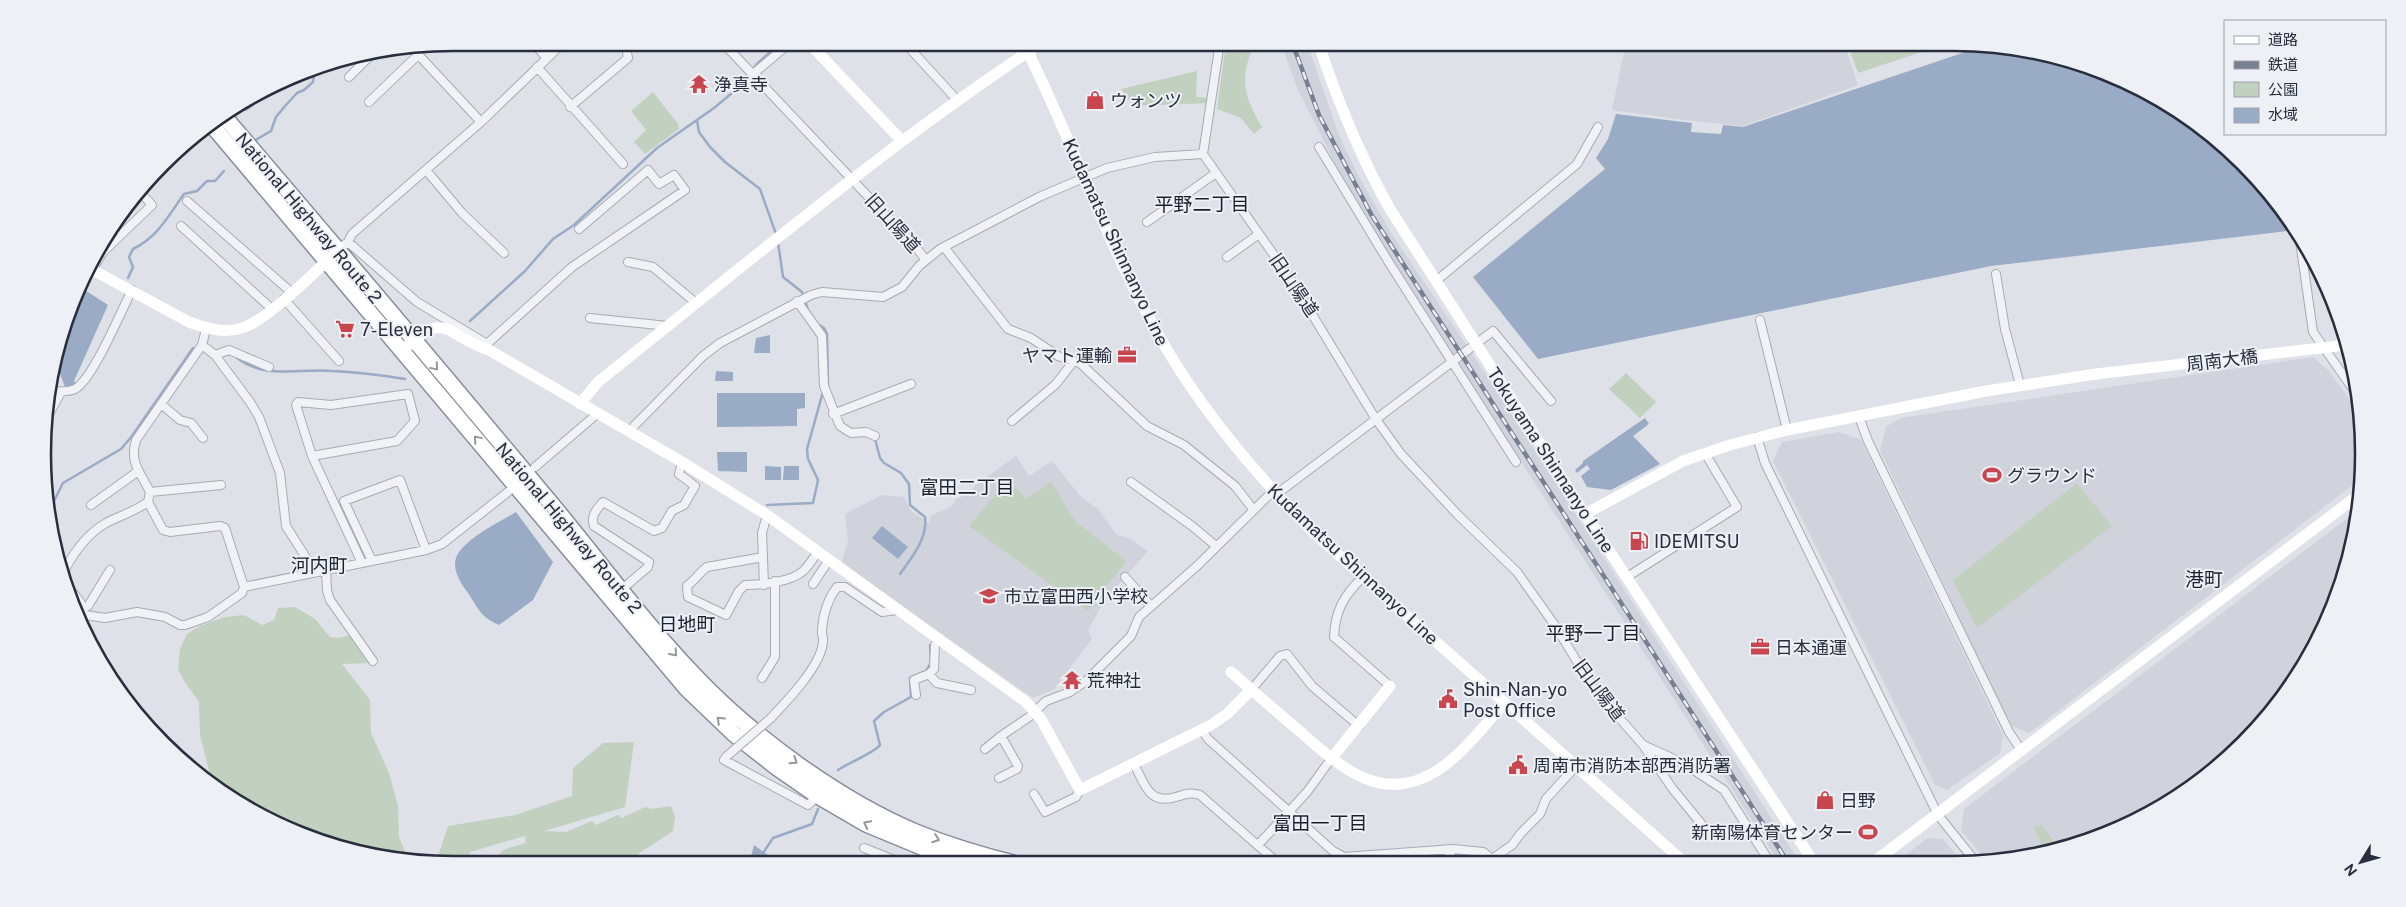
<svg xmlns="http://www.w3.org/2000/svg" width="2406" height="907" font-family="'Public Sans','Noto Sans JP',sans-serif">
<rect width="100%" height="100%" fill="#dee1e7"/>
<path fill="#d0d3dc" d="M1281 43H1307L1339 135 1358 175 1392 234 1475 358 1799 861H1778L1356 205 1298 90Z
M1626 43H1844L1858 85 1743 126 1684 120 1612 110Z
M2313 357 2329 371 2361 415 2362 478 2029 733 2010 725 1880 450 1886 427 1900 418Z
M1840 432 1861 440 2003 735 2000 753 1947 790 1935 785 1773 461 1782 442Z
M1016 456 1029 476 1052 461 1082 498 1098 509 1116 534 1130 539 1148 551 1105 600 1088 630 1092 639 1053 690 1033 698 841 564 848 541 845 514 882 495 904 497 911 511 929 523 930 516 952 506 956 499 968 494 977 484Z
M2358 510 2349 560 2308 659 2224 762 2134 822 2006 861H1986L1961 830 1964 809Z
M1928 838 1943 839 1961 861H1897Z"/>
<path fill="#c2d0bf" d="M1952 42 1858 73 1847 43V42Z
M1226 43H1255C1239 77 1243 95 1262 127L1254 134 1241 118 1217 109Z
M1197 71 1196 97 1208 98 1207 103 1133 106 1121 89Z
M653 92 678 124 679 129 645 154 634 142 646 130 631 111Z
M1626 373 1656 402 1640 418 1609 389Z
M1008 480 1026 499 1051 482 1075 521 1126 561 1088 611 969 526Z
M2077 483 2112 526 1977 628 1953 580Z
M295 607 315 619 330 637 339 638 350 635 368 663 342 664 370 700 371 733 389 773 398 806 399 837 406 854 411 859 347 850 271 822 213 786 200 735 199 702 184 681 178 669 180 649 187 634 200 626 225 617 244 615 262 625 274 620 278 608Z
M634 742 625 807 544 831 566 832 592 821 596 825 618 815 622 818 645 807 651 809 671 806 675 817 673 831 638 854V862L635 864H495C496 848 513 847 526 843L525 836 470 852 467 864 436 862 448 826 515 815 572 796 573 768 603 743Z
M2041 824 2057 845 2045 849 2040 842 2034 828Z"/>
<path fill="#9aabc6" d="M1983 46 2059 57 2135 85 2203 128 2262 183 2296 230 1991 266 1538 359 1473 277 1605 169 1596 158 1608 139 1616 114 1692 123 1691 132 1721 134 1723 125 1743 127Z
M80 287 108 305 74 381 77 384 65 387 55 361 64 322Z
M770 335V353H754L756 338Z
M716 371 733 372V381H715Z
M717 393H805V408L797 409V426L717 427Z
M1645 418 1649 424 1633 436 1660 464 1611 490 1587 487 1581 476 1590 469 1587 465 1577 473 1575 470 1583 463V461Z
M717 452H747V472L718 471Z
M765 466 781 467V480H765Z
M784 466H799V480H783Z
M516 512 553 562 533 600 499 625C481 617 479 610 468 593 461 584 452 570 456 558 462 540 499 522 516 512Z
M882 526 908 547 898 559 872 538Z
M754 845 780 864H749Z"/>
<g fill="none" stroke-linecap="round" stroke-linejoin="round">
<path stroke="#9aabc6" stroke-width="2.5" d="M697 120 699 132 710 147 725 162 760 189 776 234
M252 142 271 131 276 117 285 106 297 93 304 90 313 82 314 75 329 63
M778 242 783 277 802 292 808 310
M128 278 133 267 129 257 133 249C158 237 168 216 184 194L197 191 207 181H215L224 171
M470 321 525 271 553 239 574 225 657 148 714 108 732 93 758 63 781 42
M816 323 824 328 827 334 828 389
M236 357C264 380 299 368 332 371 357 372 381 375 405 379
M875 439 880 458 884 463 901 473 909 484 910 505 925 517C928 539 911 558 900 574
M767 505 813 503 818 480 808 459 807 449 823 392
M50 509 63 483 121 449 132 436 193 348
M838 770C848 763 874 753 880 745L874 721 884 712 911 697 910 678 926 671 931 663 930 645
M763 853 773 838 812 824 818 809"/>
<g stroke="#a7abb4" stroke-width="10">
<path id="street" d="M532 42 547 58
M722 42 915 246 925 259
M904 42 957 100
M413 49 481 122
M911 50 921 42
M537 67 623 164
M753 74 791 42
M349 77 370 56
M369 102 418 55
M245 106 266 89
M570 107 628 58 625 42
M1319 147 1388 261 1516 462
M1203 154 1290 278 1375 418 1401 454 1458 515 1517 572 1554 624 1594 689 1643 745 1672 788 1708 832
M1203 154 1220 42
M426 170 462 213 504 253
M187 201 291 292
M1147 222 1216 173
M181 226 273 310
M2300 241 2313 332 2360 399
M348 242 417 302 487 344
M944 247 1008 329 1031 338 1058 356 1080 363 1147 426 1184 445 1235 486 1253 509
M337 250 348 242 352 234 481 122 564 42
M1227 257 1259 234
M628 262 653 267 696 303
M92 270 103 252 152 205 142 194
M1996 274 2005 329 2020 385
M1436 281 1577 164 1598 127
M284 299 339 361
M797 301 822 336 824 386 840 426 851 433 866 432 875 436
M590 318 668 326
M1760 320 1787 430
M202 345 215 355 250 402 259 417 280 473 286 526 315 572
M489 350 487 344 572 267 685 190 674 175 659 184 648 170 579 229
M215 355 229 350 269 367
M48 391C57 391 67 393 75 389 93 379 121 311 132 290
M161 404 180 420 191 423 203 438
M833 414 911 384
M1859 417 1868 441 2009 732 2021 750
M47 418 61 392
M1012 421 1056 384 1073 362
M630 432 634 426 703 356 720 343 811 295 822 292 883 297 902 287 919 266 940 249 1039 197 1107 168 1155 157 1203 154
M1757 437 1765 463 1938 815 1975 861
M312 456 397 441 415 421 408 394 331 405 298 402 296 405 312 456 362 563
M535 467 597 414
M1131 482 1192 526 1216 546
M150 492 221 485
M91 505 137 472
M763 557 707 567C699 573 695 580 687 586L688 597 726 615 739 591 745 585C760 585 792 582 803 571 809 566 813 558 818 552
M372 561 344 501 400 480 426 550
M326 569 327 591 330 600 373 661
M63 575C70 556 88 533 106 523 120 516 135 511 148 502L150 492C141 473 129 463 136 440L202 345 206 329
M1125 577 1151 606
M1363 577C1344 595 1335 611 1334 637L1390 686
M1627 577 1737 507 1705 453
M813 584 829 560
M66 585C76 597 90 607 80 623
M764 585 762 533 767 515
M244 587 426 550 442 544 508 492
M621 590 648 567 649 562 594 526C590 516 597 509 603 502L654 531 662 528 672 511 684 505 695 486 679 474 682 462
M84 608 88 606 110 570
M85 615 105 618 137 612 165 617 180 625H185L208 617 242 593 244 587 225 528 220 526 170 532 163 530 148 502
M929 674 937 683 971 690
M762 678 775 657V581
M1251 690 1280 656 1287 654 1312 686 1359 726
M916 695 914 680 929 674 934 669 935 645 939 640
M771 718C787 701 821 666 823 642 824 638 821 634 822 630 823 615 828 599 837 587H845L882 612 898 610
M1202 730 1208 739 1333 851 1344 857 1453 849 1483 852 1492 859 1512 845 1521 833 1540 814 1546 799 1577 765
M1001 736 1029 717 1046 701 1070 692 1086 681 1131 636 1139 617 1197 566 1268 496 1282 490 1493 331 1551 401
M1643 745 1683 763 1724 790 1769 861
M985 749 1001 736 1018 766 1017 769 999 778
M727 756 724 760 808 805 818 796
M1134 764C1145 785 1149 805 1176 797 1185 794 1190 792 1200 795L1278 863
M1034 794 1045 812 1076 797 1080 790
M1258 845 1307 792 1331 759
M864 848 902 863
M1445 862 1453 849"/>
</g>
<g stroke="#868d9d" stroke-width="18">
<path id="highway" d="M223 115C329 239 435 364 539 489 592 551 639 618 696 677 753 737 841 801 918 833 948 845 981 855 1013 863
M211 124 686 688 734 734 776 767 818 796 866 824 960 863"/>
</g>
<use href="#street" stroke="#f0f2f5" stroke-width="8"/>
<path stroke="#fff" stroke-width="11" d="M808 42 902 141
M1023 42C1075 144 1110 256 1169 353 1210 421 1260 479 1316 535L1684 862
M1318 42C1338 103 1359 154 1390 209L1585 514 1813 861
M89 268 189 322C205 328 224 334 242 328 268 320 316 271 337 251
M402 351C446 308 444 335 489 350L682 462 767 515 1026 702 1041 719 1080 790 1211 725 1227 714 1251 690
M580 404 598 382C744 266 886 145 1043 42
M1585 514 1683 461 1730 445 1787 430 1986 391 2096 374
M1231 672C1253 691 1275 710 1297 729 1340 766 1381 807 1438 770 1464 753 1484 725 1505 703
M1331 759 1390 686
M1875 861 2360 494"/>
<use href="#highway" stroke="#fff" stroke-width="15"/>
<g stroke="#787f90" stroke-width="4.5">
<path id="rail" d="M1292 42 1319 115 1371 214 1787 861"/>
</g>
<use href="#rail" stroke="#edf0f5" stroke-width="2.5" stroke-dasharray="8" stroke-linecap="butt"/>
<g stroke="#a7abb4" stroke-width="10" stroke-linecap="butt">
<path id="street-bridge" d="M727 756 771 718"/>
</g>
<use href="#street-bridge" stroke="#f0f2f5" stroke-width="8"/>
<path stroke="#fff" stroke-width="11" d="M2096 374 2347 345"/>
</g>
<defs><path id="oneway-chevron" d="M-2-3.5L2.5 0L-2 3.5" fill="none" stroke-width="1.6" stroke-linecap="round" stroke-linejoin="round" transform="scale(1.25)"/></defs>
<g stroke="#94969e">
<use href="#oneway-chevron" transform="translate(435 367) rotate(50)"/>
<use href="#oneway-chevron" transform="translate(477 439) rotate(-130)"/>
<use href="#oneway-chevron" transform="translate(674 653) rotate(48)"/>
<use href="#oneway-chevron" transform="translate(720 720) rotate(-136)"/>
<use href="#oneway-chevron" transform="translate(794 761) rotate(34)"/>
<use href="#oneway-chevron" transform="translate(867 824) rotate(-153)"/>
<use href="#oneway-chevron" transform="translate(936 839) rotate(20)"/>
</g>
<defs>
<g id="temple-bare" transform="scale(1.5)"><path d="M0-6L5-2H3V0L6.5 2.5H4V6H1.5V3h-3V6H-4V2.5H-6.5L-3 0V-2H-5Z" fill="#c9464e" stroke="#edf0f5" stroke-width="2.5" paint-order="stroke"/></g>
<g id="shop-bare" transform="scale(1.5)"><path d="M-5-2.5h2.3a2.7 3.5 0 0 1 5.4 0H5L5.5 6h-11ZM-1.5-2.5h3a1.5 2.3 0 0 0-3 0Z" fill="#c9464e" stroke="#edf0f5" stroke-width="2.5" paint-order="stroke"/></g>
<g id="supermarket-bare" transform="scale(1.5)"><path d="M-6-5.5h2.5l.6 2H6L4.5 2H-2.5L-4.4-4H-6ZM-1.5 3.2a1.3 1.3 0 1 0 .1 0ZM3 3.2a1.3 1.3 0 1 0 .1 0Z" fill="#c9464e" stroke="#edf0f5" stroke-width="2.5" paint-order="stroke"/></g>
<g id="office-bare" transform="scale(1.5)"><path d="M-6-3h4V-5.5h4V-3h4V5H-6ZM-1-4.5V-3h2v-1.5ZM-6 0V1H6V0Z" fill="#c9464e" stroke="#edf0f5" stroke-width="2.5" paint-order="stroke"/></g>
<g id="stadium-bare" transform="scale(1.5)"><path d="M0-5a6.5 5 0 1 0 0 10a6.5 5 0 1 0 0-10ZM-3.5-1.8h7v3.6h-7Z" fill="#c9464e" stroke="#edf0f5" stroke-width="2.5" paint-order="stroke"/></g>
<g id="fuel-bare" transform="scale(1.5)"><path d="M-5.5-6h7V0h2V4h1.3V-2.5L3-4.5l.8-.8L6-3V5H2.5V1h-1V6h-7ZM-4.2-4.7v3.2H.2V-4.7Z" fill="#c9464e" stroke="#edf0f5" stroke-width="2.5" paint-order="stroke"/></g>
<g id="school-bare" transform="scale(1.5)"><path d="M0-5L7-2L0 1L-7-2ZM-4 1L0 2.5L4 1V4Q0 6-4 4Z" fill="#c9464e" stroke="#edf0f5" stroke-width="2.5" paint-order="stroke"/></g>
<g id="civic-bare" transform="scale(1.5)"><path d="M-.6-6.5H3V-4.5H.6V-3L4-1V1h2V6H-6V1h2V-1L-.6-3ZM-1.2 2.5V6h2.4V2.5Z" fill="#c9464e" stroke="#edf0f5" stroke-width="2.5" paint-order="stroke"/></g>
</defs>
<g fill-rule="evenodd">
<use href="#temple-bare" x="699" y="84"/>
<use href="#shop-bare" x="1095" y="100"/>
<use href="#supermarket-bare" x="345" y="329"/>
<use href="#office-bare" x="1127" y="355"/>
<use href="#stadium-bare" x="1992" y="475"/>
<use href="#fuel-bare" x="1639" y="541"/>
<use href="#school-bare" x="989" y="596"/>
<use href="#office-bare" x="1760" y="647"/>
<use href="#temple-bare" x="1072" y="680"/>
<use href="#civic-bare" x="1448" y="699"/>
<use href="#civic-bare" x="1518" y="765"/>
<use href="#shop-bare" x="1825" y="800"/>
<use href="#stadium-bare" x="1868" y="832"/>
</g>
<g text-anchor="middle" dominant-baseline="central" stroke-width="4" stroke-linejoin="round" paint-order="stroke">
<g font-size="18" fill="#282e3d" stroke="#edf0f5" text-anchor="start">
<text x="714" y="84">浄真寺</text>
<text x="1110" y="100">ウォンツ</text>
<text x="360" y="329">7-Eleven</text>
<text x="1112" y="355" text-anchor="end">ヤマト運輸</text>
<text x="2007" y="475">グラウンド</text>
<text x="1654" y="541">IDEMITSU</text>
<text x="1004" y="596">市立富田西小学校</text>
<text x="1775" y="647">日本通運</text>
<text x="1087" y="680">荒神社</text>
<text x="1463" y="689">Shin-Nan-yo<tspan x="1463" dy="21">Post Office</tspan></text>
<text x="1533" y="765">周南市消防本部西消防署</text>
<text x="1840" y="800">日野</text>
<text x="1853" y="832" text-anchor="end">新南陽体育センター</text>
</g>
<g font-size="18" fill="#282e3d" stroke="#edf0f5">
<text transform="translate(309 218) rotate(50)">National Highway Route 2</text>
<text transform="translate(893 223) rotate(48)">旧山陽道</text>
<text transform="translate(1116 242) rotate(65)">Kudamatsu Shinnanyo Line</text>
<text transform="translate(1294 285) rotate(56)">旧山陽道</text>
<text transform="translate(2222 360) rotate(-7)">周南大橋</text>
<text transform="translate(1551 460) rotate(57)">Tokuyama Shinnanyo Line</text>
<text transform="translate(569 528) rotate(50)">National Highway Route 2</text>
<text transform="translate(1353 564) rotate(43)">Kudamatsu Shinnanyo Line</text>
<text transform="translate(1599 690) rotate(53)">旧山陽道</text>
</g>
<g font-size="19" fill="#1a1f2e" stroke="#edf0f5">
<text x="1202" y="204">平野二丁目</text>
<text x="967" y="487">富田二丁目</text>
<text x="319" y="565">河内町</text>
<text x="2204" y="579">港町</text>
<text x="687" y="624">日地町</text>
<text x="1593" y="633">平野一丁目</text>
<text x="1320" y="823">富田一丁目</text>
</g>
</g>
<path d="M0 0H2406V907H0ZM453 51H1953A402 402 0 0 1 2355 453V454A402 402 0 0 1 1953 856H453A402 402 0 0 1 51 454V453A402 402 0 0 1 453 51Z" fill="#edf0f5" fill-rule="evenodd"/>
<path fill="none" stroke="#282e3d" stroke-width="2.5" d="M453 51H1953A402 402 0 0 1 2355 453V454A402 402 0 0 1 1953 856H453A402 402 0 0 1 51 454V453A402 402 0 0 1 453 51Z"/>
<rect x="2224" y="20" width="162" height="115" fill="#edf0f5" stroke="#9ea2ab"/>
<rect x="2234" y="36" width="25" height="8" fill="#ffffff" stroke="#9ea2ab"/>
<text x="2268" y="45" font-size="15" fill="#282e3d">道路</text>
<rect x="2234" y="61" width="25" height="8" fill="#787f90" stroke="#9ea2ab"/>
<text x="2268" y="70" font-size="15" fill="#282e3d">鉄道</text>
<rect x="2234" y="82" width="25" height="15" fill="#c2d0bf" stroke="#9ea2ab"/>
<text x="2268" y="95" font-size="15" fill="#282e3d">公園</text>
<rect x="2234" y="108" width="25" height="15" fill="#9aabc6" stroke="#9ea2ab"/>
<text x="2268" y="120" font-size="15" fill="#282e3d">水域</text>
<g transform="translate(2361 862) rotate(233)" stroke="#edf0f5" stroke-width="4" paint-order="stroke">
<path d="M0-4L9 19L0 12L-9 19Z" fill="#282e3d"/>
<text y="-8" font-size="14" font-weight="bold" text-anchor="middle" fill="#282e3d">N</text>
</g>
</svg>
